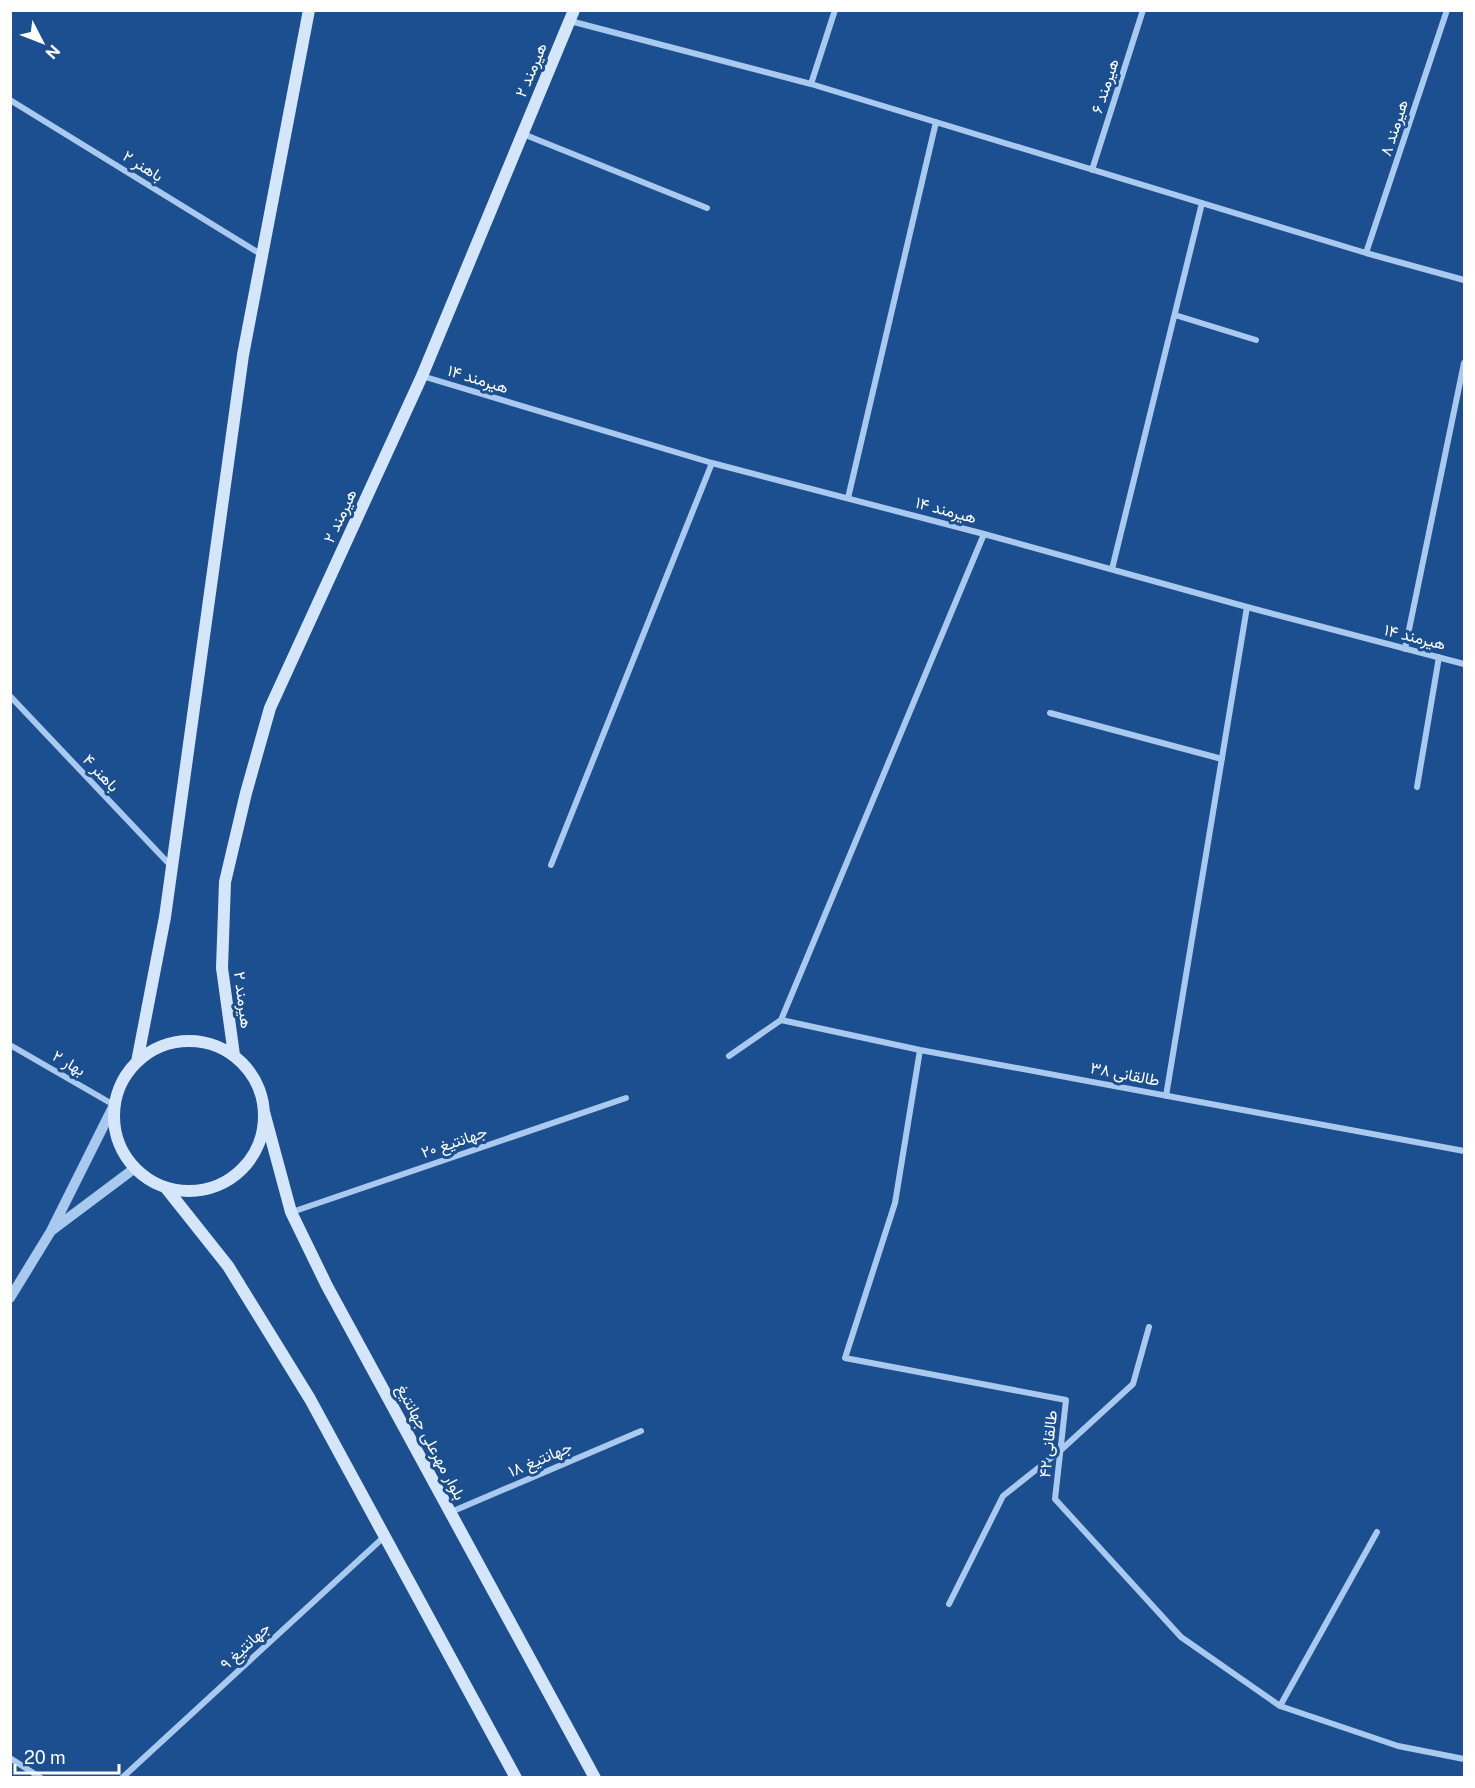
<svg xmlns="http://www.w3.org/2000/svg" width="1475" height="1788" font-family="'Public Sans',Vazirmatn,sans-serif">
<rect width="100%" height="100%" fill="#1b4f8f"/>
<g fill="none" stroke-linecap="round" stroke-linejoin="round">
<path stroke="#a9c9ee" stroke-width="6" d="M570 21 811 84 1366 253 1464 280
M811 84 835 10
M10 100 262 255
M523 134 707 208
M1092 170 1143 10
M1366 253 1447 10
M1175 315 1256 340
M422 376 712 463 984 534 1247 607 1464 664
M848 498 936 122
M1112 569 1202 203
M1405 649 1464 363
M10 696 172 867
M1050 713 1222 759
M1417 787 1439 657
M551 865 712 463
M781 1020 920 1050 1464 1151
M10 1045 114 1105
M920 1050 895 1203 845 1358 1066 1400 1055 1499 1181 1637 1280 1706 1398 1746 1464 1759
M729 1056 781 1020 984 534
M1166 1096 1247 607
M292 1212 626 1098
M451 1512 641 1431
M949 1604 1003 1496 1061 1450 1133 1384 1149 1327
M1280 1706 1377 1532
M10 1758 41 1778
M122 1778 385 1536"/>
<path stroke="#a9c9ee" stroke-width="10" d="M114 1105 51 1231 135 1168
M10 1298 51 1231"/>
<path stroke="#d6e6fa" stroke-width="12" d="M114 1116a75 75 0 1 1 150 0a75 75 0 1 1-150 0Z
M234 1055 222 968 225 882 246 793 270 708 422 376 574 10
M137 1062 165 917 243 355 309 10
M264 1112 291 1212 327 1286 595 1778
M166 1188 228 1266 310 1399 516 1778"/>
</g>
<g text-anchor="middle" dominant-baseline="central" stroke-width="6" stroke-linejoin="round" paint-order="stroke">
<g font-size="16" fill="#fff" stroke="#1b4f8f">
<text transform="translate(531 70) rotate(-67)">هیرمند ۲</text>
<text transform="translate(1105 86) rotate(-72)">هیرمند ۶</text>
<text transform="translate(1394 128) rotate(-72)">هیرمند ۸</text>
<text transform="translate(143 166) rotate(32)">باهنر ۲</text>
<text transform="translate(478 379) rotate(17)">هیرمند ۱۴</text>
<text transform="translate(946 510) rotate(15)">هیرمند ۱۴</text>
<text transform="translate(340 516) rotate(-65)">هیرمند ۲</text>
<text transform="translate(1415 637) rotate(14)">هیرمند ۱۴</text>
<text transform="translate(101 773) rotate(47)">باهنر ۴</text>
<text transform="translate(243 1000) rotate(83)">هیرمند ۲</text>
<text transform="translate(69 1063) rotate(30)">بهار ۲</text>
<text transform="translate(1125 1074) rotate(11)">طالقانی ۳۸</text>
<text transform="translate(454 1142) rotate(-19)">جهانتیغ ۲۰</text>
<text transform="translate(431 1442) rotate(62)">بلوار مهرعلی جهانتیغ</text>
<text transform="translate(1048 1444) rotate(-84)">طالقانی ۴۲</text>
<text transform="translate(540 1459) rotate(-23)">جهانتیغ ۱۸</text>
<text transform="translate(245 1646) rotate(-43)">جهانتیغ ۹</text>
</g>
</g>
<rect width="1475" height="1788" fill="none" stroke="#ffffff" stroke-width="24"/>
<g transform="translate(42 42) rotate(132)" stroke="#1b4f8f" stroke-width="4.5" paint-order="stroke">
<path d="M0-4.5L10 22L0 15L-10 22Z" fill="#ffffff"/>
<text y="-9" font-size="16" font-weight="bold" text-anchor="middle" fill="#ffffff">N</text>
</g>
<path d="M15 1764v9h104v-9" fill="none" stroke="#ffffff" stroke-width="3"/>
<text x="24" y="1764" font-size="18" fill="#ffffff" stroke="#1b4f8f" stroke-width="4.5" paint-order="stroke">20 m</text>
</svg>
